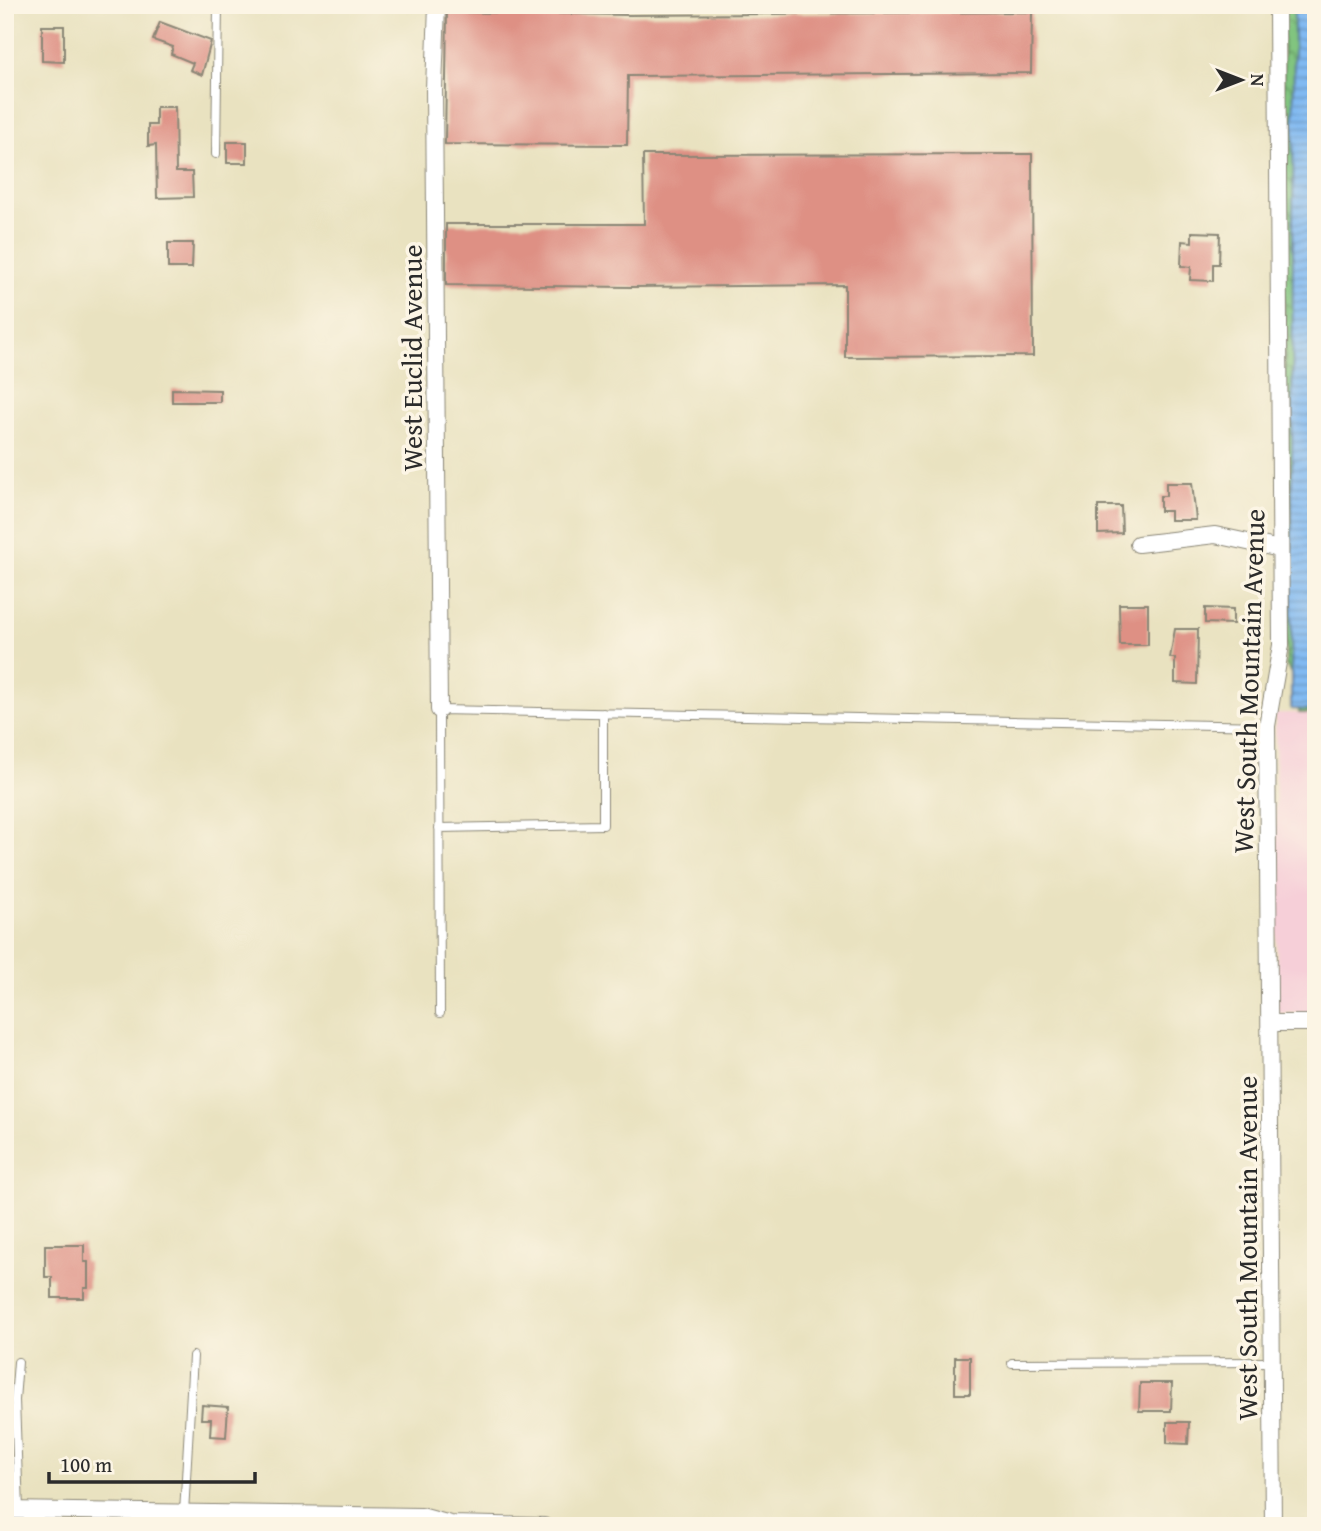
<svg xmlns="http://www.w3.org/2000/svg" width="1321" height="1531" font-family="'Gentium Book Plus',serif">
<defs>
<pattern id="park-crowns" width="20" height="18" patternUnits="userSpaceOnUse" patternTransform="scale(1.75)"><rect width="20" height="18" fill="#81c57f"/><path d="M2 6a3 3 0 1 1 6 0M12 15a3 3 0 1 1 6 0" fill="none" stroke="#6aa068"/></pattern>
<pattern id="water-rules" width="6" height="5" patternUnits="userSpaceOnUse" patternTransform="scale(1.75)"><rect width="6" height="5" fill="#81baf2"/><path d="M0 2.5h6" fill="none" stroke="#6a97c4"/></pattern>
</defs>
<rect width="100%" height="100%" fill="#fcf5e5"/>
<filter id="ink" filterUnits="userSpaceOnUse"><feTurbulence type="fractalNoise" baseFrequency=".0143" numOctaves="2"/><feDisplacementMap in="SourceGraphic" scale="14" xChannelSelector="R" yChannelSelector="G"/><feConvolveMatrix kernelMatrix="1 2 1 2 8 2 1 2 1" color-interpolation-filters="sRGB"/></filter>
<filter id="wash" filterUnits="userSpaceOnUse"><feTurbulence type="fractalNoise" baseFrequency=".00686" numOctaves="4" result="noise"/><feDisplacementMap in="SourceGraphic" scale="28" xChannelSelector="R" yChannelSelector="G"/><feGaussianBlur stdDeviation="1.57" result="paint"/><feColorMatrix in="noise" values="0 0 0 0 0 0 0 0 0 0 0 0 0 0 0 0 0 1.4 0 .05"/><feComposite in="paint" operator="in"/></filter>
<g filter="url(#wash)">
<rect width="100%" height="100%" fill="#e9e2c0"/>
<path fill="#f6cfd8" d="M1275 713H1316V1013H1277Z"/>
<path fill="url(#park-crowns)" stroke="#567855" stroke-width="2" d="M1283 5H1316V713H1299L1300 688 1286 665Z"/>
<path fill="url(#water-rules)" stroke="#56728e" stroke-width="2" d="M1294 5H1316V710L1291 709Z"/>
<g id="blocks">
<path fill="#de9084" d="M447 12 629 15 1032 12 1031 73 628 76 627 145 445 144Z
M160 22 211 41 202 75 190 70 193 63 171 54 173 47 153 40Z
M42 26H64V62L42 61Z
M156 107H175L176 172H192L193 197 157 198 156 145 148 146V125H156Z
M227 142H247V163H227Z
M1032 154 1033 356 845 357V285L631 287 446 285V224H644L643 155Z
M1192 232 1220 233 1219 264H1213V281L1190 280 1191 267 1181 266 1182 241 1192 242Z
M168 243H193L192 268H168Z
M172 389 220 390V402H172Z
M1166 483H1192L1196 520H1170V511H1160V496H1166Z
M1098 506H1121L1122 533 1098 534Z
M1119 604H1148V645H1120Z
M1205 608 1233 609V624L1205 623Z
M1175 629H1198L1197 684 1175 683V658H1170Z
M45 1245H84V1262H88V1288H84V1298H52V1277H45Z
M955 1357H970V1394H955Z
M1140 1383H1172L1171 1411H1139Z
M202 1405 228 1407 226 1437 210 1436 211 1419H201Z
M1167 1422H1189L1188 1444 1167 1443Z"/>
</g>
</g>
<g filter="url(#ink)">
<use href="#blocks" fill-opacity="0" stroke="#8a8676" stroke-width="2"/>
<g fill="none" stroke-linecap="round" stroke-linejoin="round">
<g stroke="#8a8676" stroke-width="10">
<path id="service" d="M73 5H101
M216 154 218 5
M439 828 603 825V713
M440 1013 439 710 1267 726
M18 1362 15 1400 19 1510
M1012 1363 1273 1362
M184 1513 193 1356"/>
</g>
<g stroke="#8a8676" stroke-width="18">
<path id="minor" d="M437 5 434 89 439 710
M1138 544 1215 535 1280 549
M1271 1023H1316
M5 1510 421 1516 450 1524 544 1526
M1273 1526 1267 726 1281 645 1277 5"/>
</g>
<use href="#service" stroke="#fff" stroke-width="8"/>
<use href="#minor" stroke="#fff" stroke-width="16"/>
</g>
</g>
<g text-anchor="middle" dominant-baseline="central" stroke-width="7" stroke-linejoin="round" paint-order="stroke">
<g font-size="28" fill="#2b2b2b" stroke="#fcf5e5">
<text transform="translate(411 358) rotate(-90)">West Euclid Avenue</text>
<text transform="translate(1248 681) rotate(-88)">West South Mountain Avenue</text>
<text transform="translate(1246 1248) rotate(-90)">West South Mountain Avenue</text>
</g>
</g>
<rect width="1321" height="1531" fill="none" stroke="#fcf5e5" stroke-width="28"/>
<g transform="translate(1241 80) rotate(90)" stroke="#fcf5e5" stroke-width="5" paint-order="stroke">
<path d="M0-5L12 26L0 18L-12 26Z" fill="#2b2b2b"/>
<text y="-10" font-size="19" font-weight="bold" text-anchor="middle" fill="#2b2b2b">N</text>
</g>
<path d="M49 1472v10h206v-10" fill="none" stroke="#2b2b2b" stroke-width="3.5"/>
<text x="60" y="1472" font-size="21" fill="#2b2b2b" stroke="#fcf5e5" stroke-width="5" paint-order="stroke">100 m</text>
</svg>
